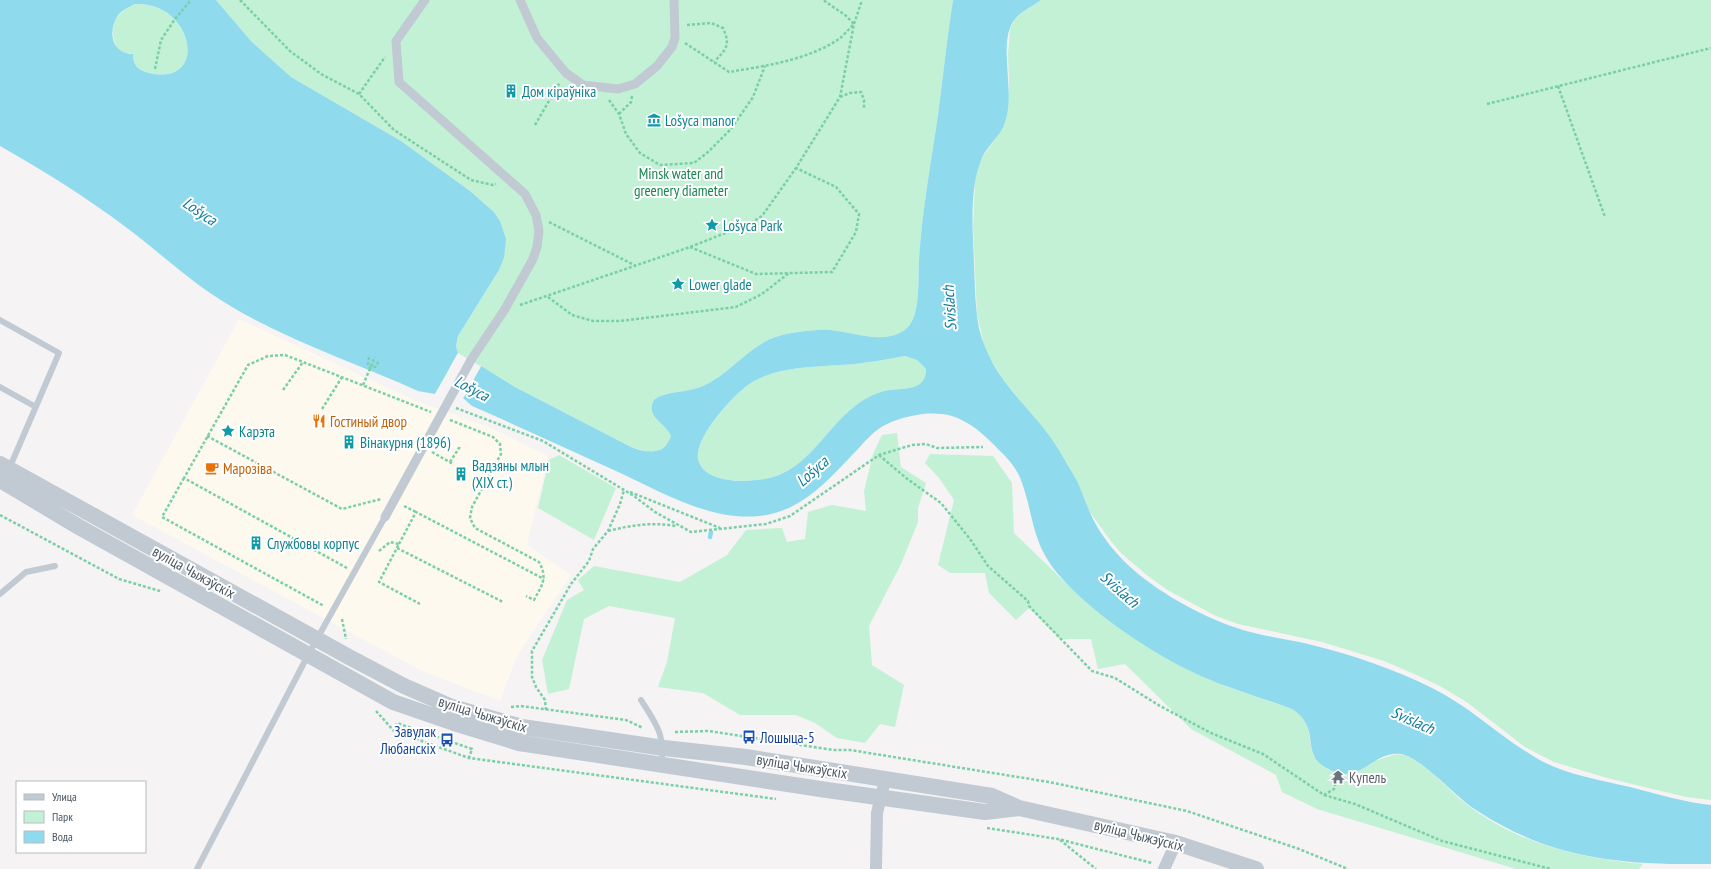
<svg xmlns="http://www.w3.org/2000/svg" width="1711" height="869" font-family="'PT Sans Narrow',sans-serif">
<rect width="100%" height="100%" fill="#f5f3f3"/>
<path fill="#fdf9ef" d="M239 319 412 399 486 426 548 456 527 545 571 575 517 656 500 701 422 671 132 515Z"/>
<path fill="#c3f1d5" d="M216 0H953C947 38 943 77 938 115 931 163 922 211 919 260 918 277 921 316 907 328 883 349 845 327 818 330 802 331 785 333 770 339 745 351 728 375 703 386 687 393 664 391 654 400L664 425 669 430 671 436 670 442 658 451 649 452 631 447 515 387 458 353 456 346 458 336 499 270 504 258 500 221 494 212 470 191 401 141 291 77 251 41Z
M1041 0H1711V800L1686 797 1607 778 1554 762 1525 747 1468 703 1440 686 1412 673 1384 661 1322 642 1238 624 1216 616 1169 591 1148 576 1122 554 1110 540 1087 508 1077 483 1056 445 1002 378 993 364 985 349 977 314 973 228 975 183 978 169 981 159 996 138 1006 118 1009 84 1008 54 1010 29 1015 19 1023 12Z
M135 4C194 1 210 87 149 73 138 70 133 66 133 54L119 52C107 31 113 13 135 4Z
M905 356 917 360 926 369C926 391 905 388 890 390 882 391 874 394 867 398 832 417 816 460 779 475 760 483 704 487 698 459 694 437 736 391 754 381 784 365 822 367 855 364 872 362 888 359 905 356Z
M897 433 901 467 926 483 918 508V522L901 564 869 626 872 665 904 685 895 727 880 724 865 743 837 738 815 723 796 715H740L703 693 658 687 667 662 675 618 609 606 584 619 569 689 548 694 542 660 567 600 584 590 578 580 594 566 680 582 727 555 746 530 782 528 787 542 805 539 808 512 832 505 866 511 864 491 873 454 882 435Z
M930 454 993 456 1012 483 1014 533 1070 587 1174 662 1228 687 1292 709C1314 724 1307 736 1314 757 1329 758 1344 758 1359 759 1365 759 1372 761 1378 760 1388 757 1395 752 1407 756 1427 763 1448 790 1465 803 1515 843 1581 859 1643 864L1639 869H1516L1317 809 1282 792 1276 775 1191 729 1125 664 1098 669 1091 639H1060L1029 608 1016 620 989 593 985 573H950L938 565 954 500 939 478 925 463Z
M559 455 616 488 594 540 538 508 549 460Z"/>
<path fill="#90daee" fill-rule="evenodd" d="M0 0H216L251 41 291 77 401 141 470 191 494 212 500 221 506 239 504 258 499 270 458 336 456 346 458 353 449 369 471 384 481 366 515 387 631 447C646 453 665 456 671 436 666 422 645 418 654 400 664 391 687 393 703 386 728 375 745 351 770 339 785 333 802 331 818 330 845 327 883 349 907 328 921 316 918 277 919 260 922 211 931 163 938 115 943 77 947 38 953 0H1041C1033 6 1022 11 1015 19 995 44 1020 99 1001 131 994 142 984 150 980 163 969 194 973 232 974 264 975 286 975 307 979 328 982 341 987 352 993 364 1011 395 1040 419 1059 450 1065 461 1072 472 1078 483 1083 495 1087 507 1093 519 1113 558 1147 584 1185 605 1203 615 1223 624 1243 630 1266 637 1289 639 1312 645 1353 655 1394 669 1432 688 1469 706 1498 735 1533 756 1559 773 1599 780 1630 787 1657 794 1683 802 1711 805V864C1622 865 1552 860 1476 810 1455 797 1423 758 1401 754 1370 750 1360 791 1322 765 1302 751 1321 728 1292 709 1262 698 1231 689 1201 676 1154 655 1091 613 1058 574 1031 542 1034 515 1021 480 1015 464 1002 453 990 441 979 430 967 421 952 416 940 413 928 413 917 415 905 417 894 420 883 426 873 432 865 441 857 450 829 479 802 512 759 516 708 521 660 491 616 471 568 449 520 427 472 406L463 398 467 393 444 379 435 394 418 391C349 360 273 336 210 293 181 273 155 249 127 228 86 197 44 171 0 146ZM135 4C194 1 210 87 149 73 138 70 133 66 133 54 111 54 107 30 119 14 124 9 129 7 135 4ZM905 356 917 360 926 369C926 391 905 388 890 390 882 391 874 394 867 398 832 417 816 460 779 475 760 483 704 487 698 459 694 437 736 391 754 381 784 365 822 367 855 364 872 362 888 359 905 356Z"/>
<path fill="#f5f3f3" d="M458 353 460 354 452 369 471 381 480 365 481 366 462 400V398L464 393 445 381 437 395 435 394Z"/>
<g fill="none" stroke-linecap="round" stroke-linejoin="round">
<path stroke="#90daee" stroke-width="4.5" d="M710 537 711 532"/>
<path stroke="#7ad0a6" stroke-width="2.5" stroke-dasharray="3 2" stroke-linecap="butt" d="M240 0 290 51 321 74 359 94 394 130 471 180 493 185 496 184
M687 25 711 23 723 28C731 46 726 49 714 62
M685 43 729 72C765 66 808 60 839 39 844 35 849 29 854 24L845 15 823 0
M155 69 161 40 175 19 191 0
M1558 86 1605 217
M359 94 385 57
M840 97 850 93 861 92 864 100V108
M609 100 619 114 626 134 640 153 660 165 694 163 708 152 731 129 753 97 765 66
M1487 104 1711 48
M619 114 631 102 632 96
M535 125 560 82
M549 222 636 266
M690 247 756 274 832 272 856 232 859 214 836 187 796 168
M548 297 572 315 593 321H620L736 307 762 294 789 273
M520 305 690 247 751 223 762 216 796 168 840 97 854 24 862 0
M369 357 368 364 370 368 375 367 379 361
M363 385 375 357
M283 390 303 362
M456 408 543 441 634 496 655 512 691 532 766 524 790 516 879 455 912 445 926 444 937 448 983 447
M322 409 342 377
M450 420 493 437 500 444 501 454 472 507 470 518 475 528 539 562C548 578 542 585 534 600L526 596
M207 436 342 509 381 499
M432 452 453 464
M879 455 906 478 941 503 970 539 988 566 1028 601 1029 606 1092 671 1115 678 1160 706 1211 733 1263 754 1324 795 1334 789 1337 777
M450 462 459 448 462 449
M184 478 162 517 324 606
M630 492 720 528
M404 506 416 512
M0 515 119 579 160 591
M608 531C632 525 652 522 676 526
M399 544 416 512 544 579
M397 548 503 602
M379 551 390 542 399 544 379 582 420 604
M347 568 184 478 248 365 268 356 285 355 431 412
M342 619 346 639
M511 707 521 706 626 720 643 728
M546 710 545 700 536 687 532 677V651L571 584 589 561 593 549 608 531 620 504 624 490
M376 711 394 731 469 758 776 799
M394 731 397 723 472 749 469 758
M675 732 709 731 833 750H850L1049 782 1187 811 1299 849 1348 869
M1324 795 1355 804 1442 841 1551 869
M987 828 1058 839 1152 863
M1060 840 1096 869"/>
<path stroke="#c1cad2" stroke-width="6" d="M0 320 59 353 9 469
M0 387 36 407
M0 594 26 572 55 566
M641 700C656 724 666 735 661 765
M197 869 308 655 385 517"/>
<path stroke="#c1cad2" stroke-width="9" d="M520 0 537 38 566 73 583 85 618 89 635 84 657 66 672 47 675 38 674 0
M385 517 471 360 505 309 533 259 537 247 539 231 536 215 525 194 399 82 396 41 425 0"/>
<path stroke="#c1cad2" stroke-width="12" d="M876 869 877 813 885 780
M1164 869 1176 843"/>
<path stroke="#c1cad2" stroke-width="16" d="M0 464 349 657 404 686 452 707 522 727 664 748 746 757 992 796 1019 808 1176 843 1256 869
M0 480 79 527 393 702 454 723 519 743 827 790 985 812 1019 808"/>
</g>
<defs>
<g id="building-bare" transform="scale(1.08)"><path d="M-4-6H4V6H1V3H-1V6H-4ZM-2.5-4.3h1.7v1.8h-1.7ZM.8-4.3h1.7v1.8H.8ZM-2.5-1h1.7V.8h-1.7ZM.8-1h1.7V.8H.8Z" fill="#0f9aa8" stroke="#fff" stroke-width="2.5" paint-order="stroke"/></g>
<g id="museum-bare" transform="scale(1.08)"><path d="M0-6L6-3V-2H-6V-3ZM-5-1h2V3h-2ZM-1-1h2V3h-2ZM3-1h2V3H3ZM-6 4H6V6H-6Z" fill="#0f9aa8" stroke="#fff" stroke-width="2.5" paint-order="stroke"/></g>
<g id="sight-bare" transform="scale(1.08)"><path d="M0-6L1.8-2.2L6-1.7L2.9 1.2L3.7 5.4L0 3.3L-3.7 5.4L-2.9 1.2L-6-1.7L-1.8-2.2Z" fill="#0f9aa8" stroke="#fff" stroke-width="2.5" paint-order="stroke"/></g>
<g id="restaurant-bare" transform="scale(1.08)"><path d="M-5-6h1v4h1v-4h1v4h1v-4h1v5L-1.5 .5V6h-2V.5L-5-1ZM5-6V6H3V1.5H1.5Q1.5-4 5-6Z" fill="#e8710a" stroke="#fff" stroke-width="2.5" paint-order="stroke"/></g>
<g id="cafe-bare" transform="scale(1.08)"><path d="M-5.5-4.5H6V0H3Q3 3.5 0 3.5H-2.5Q-5.5 3.5-5.5 0ZM3-3.2v2h1.7v-2ZM-6 4.5H4V6H-6Z" fill="#e8710a" stroke="#fff" stroke-width="2.5" paint-order="stroke"/></g>
<g id="bus-bare" transform="scale(1.08)"><path d="M-5-6H5V4H4V6H2V4H-2V6H-4V4H-5ZM-3.5-4V0h7V-4ZM-3.5 1.2v1.5H-2V1.2ZM2 1.2v1.5H3.5V1.2Z" fill="#1a4fb4" stroke="#fff" stroke-width="2.5" paint-order="stroke"/></g>
<g id="temple-bare" transform="scale(1.08)"><path d="M0-6L5-2H3V0L6.5 2.5H4V6H1.5V3h-3V6H-4V2.5H-6.5L-3 0V-2H-5Z" fill="#6b7280" stroke="#fff" stroke-width="2.5" paint-order="stroke"/></g>
</defs>
<g fill-rule="evenodd">
<use href="#building-bare" x="511" y="91"/>
<use href="#museum-bare" x="654" y="120"/>
<use href="#sight-bare" x="712" y="225"/>
<use href="#sight-bare" x="678" y="284"/>
<use href="#restaurant-bare" x="319" y="421"/>
<use href="#sight-bare" x="228" y="431"/>
<use href="#building-bare" x="349" y="442"/>
<use href="#cafe-bare" x="212" y="468"/>
<use href="#building-bare" x="461" y="474"/>
<use href="#building-bare" x="256" y="543"/>
<use href="#bus-bare" x="749" y="737"/>
<use href="#bus-bare" x="447" y="740"/>
<use href="#temple-bare" x="1338" y="777"/>
</g>
<g text-anchor="middle" dominant-baseline="central" stroke-width="4" stroke-linejoin="round" paint-order="stroke">
<g font-size="15" fill="#0d838f" stroke="#fff" text-anchor="start">
<text x="522" y="91">Дом кіраўніка</text>
<text x="665" y="120">Lošyca manor</text>
<text x="723" y="225">Lošyca Park</text>
<text x="689" y="284">Lower glade</text>
<text x="239" y="431">Карэта</text>
<text x="360" y="442">Вінакурня (1896)</text>
<text x="472" y="465">Вадзяны млын<tspan x="472" dy="17">(XIX ст.)</tspan></text>
<text x="267" y="543">Службовы корпус</text>
</g>
<g font-size="15" fill="#17864f" stroke="#fff">
<text x="681" y="173">Minsk water and<tspan x="681" dy="17">greenery diameter</tspan></text>
</g>
<g font-size="15" fill="#c56008" stroke="#fff" text-anchor="start">
<text x="330" y="421">Гостиный двор</text>
<text x="223" y="468">Марозіва</text>
</g>
<g font-size="15" fill="#4a5661" stroke="#fff">
<text transform="translate(194 572) rotate(29)">вуліца Чыжэўскіх</text>
<text transform="translate(483 714) rotate(17)">вуліца Чыжэўскіх</text>
<text transform="translate(802 766) rotate(9)">вуліца Чыжэўскіх</text>
<text transform="translate(1139 835) rotate(14)">вуліца Чыжэўскіх</text>
</g>
<g font-size="15" fill="#164399" stroke="#fff" text-anchor="end">
<text x="436" y="731">Завулак<tspan x="436" dy="17">Любанскіх</tspan></text>
<text x="760" y="737" text-anchor="start">Лошыца-5</text>
</g>
<g font-size="15" fill="#5b616d" stroke="#fff" text-anchor="start">
<text x="1349" y="777">Купель</text>
</g>
<g font-size="16" font-style="italic" fill="#0c7c9b" stroke="#fff">
<text transform="translate(200 211) rotate(34)">Lošyca</text>
<text transform="translate(949 308) rotate(-94)">Svislach</text>
<text transform="translate(472 388) rotate(28)">Lošyca</text>
<text transform="translate(812 471) rotate(-41)">Lošyca</text>
<text transform="translate(1120 589) rotate(42)">Svislach</text>
<text transform="translate(1413 720) rotate(24)">Svislach</text>
</g>
</g>
<rect x="16" y="781" width="130" height="72" fill="#ffffff" stroke="#b7bbc0"/>
<rect x="24" y="794" width="20" height="6" fill="#c1cad2" stroke="#b7bbc0"/>
<text x="52" y="801" font-size="12" fill="#4a5661">Улица</text>
<rect x="24" y="811" width="20" height="12" fill="#c3f1d5" stroke="#b7bbc0"/>
<text x="52" y="821" font-size="12" fill="#4a5661">Парк</text>
<rect x="24" y="831" width="20" height="12" fill="#90daee" stroke="#b7bbc0"/>
<text x="52" y="841" font-size="12" fill="#4a5661">Вода</text>
</svg>
